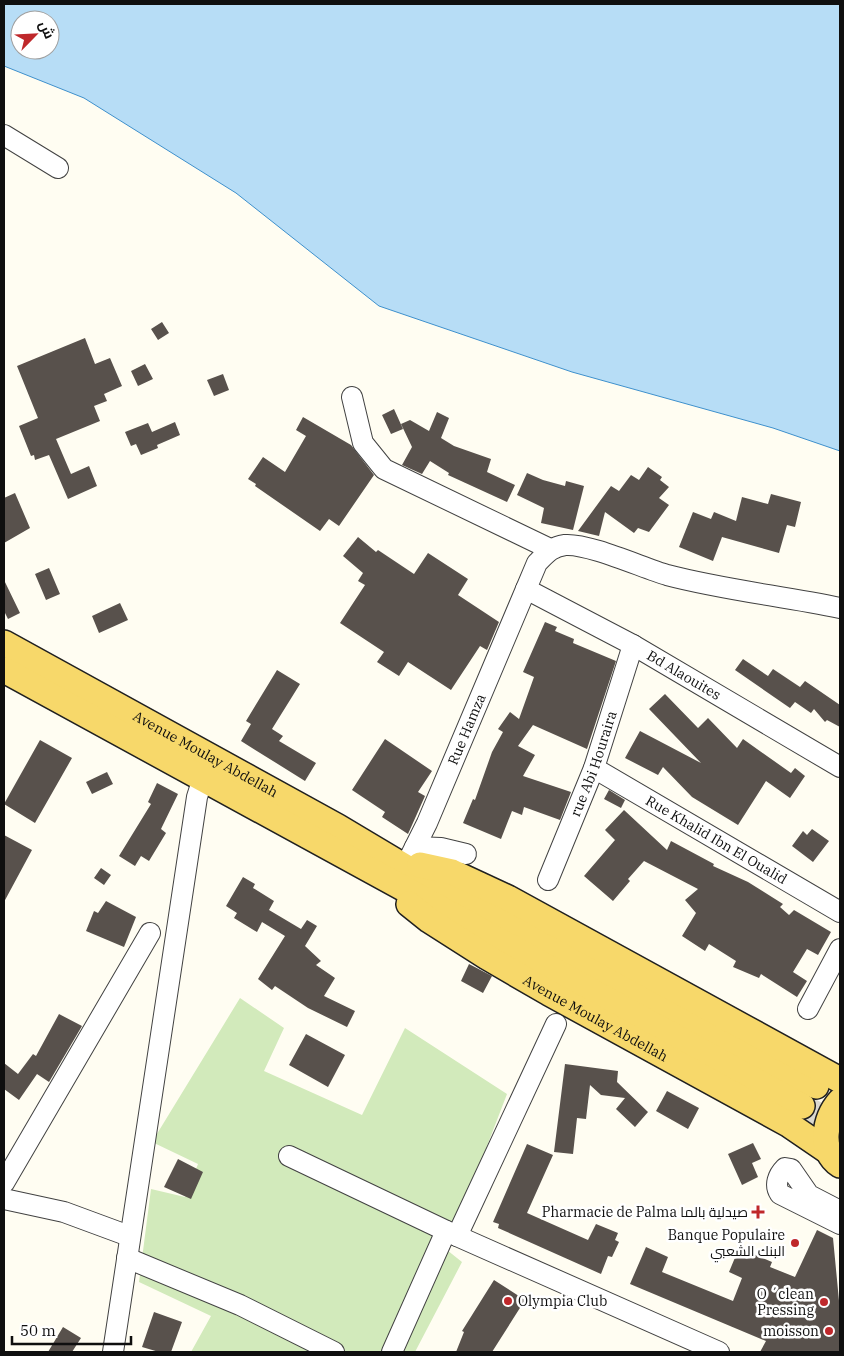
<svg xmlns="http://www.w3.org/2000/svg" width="844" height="1356" font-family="'IBM Plex Serif',Cairo,serif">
<rect width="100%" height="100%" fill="#fffdf2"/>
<path fill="#d2eabb" d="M240 998 284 1028 264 1071 362 1115 405 1028 507 1094 447 1250 462 1262 415 1352H191L211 1316 139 1282 151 1189 185 1197 198 1164 152 1142Z"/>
<path fill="#b7ddf6" stroke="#3e90cc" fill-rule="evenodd" d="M4 4H840V451L773 428 572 372 379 306 236 193 84 98 4 66ZM20 20H50V50H20Z"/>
<path fill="#58514c" d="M162 322 169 333 158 340 151 329Z
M85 338 95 364 110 358 122 386 104 394 107 401 94 406 100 421 56 439 71 474 89 466 97 486 68 499 49 455 35 460 34 455 31 456 19 426 38 418 17 366Z
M145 364 153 379 138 386 131 371Z
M223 374 229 390 214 396 207 380Z
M394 409 403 429 391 434 382 415Z
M437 412 449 418 441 438 454 446 491 459 487 472 515 485 507 502 448 475 449 473 430 461 422 474 402 465 412 447 401 424 410 420 429 431Z
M303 417 351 445 374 475 339 526 329 519 320 531 255 486 256 484 248 479 263 457 285 472 306 436 296 430Z
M175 422 180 435 157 445 158 448 141 455 136 444 131 446 125 432 148 423 152 432Z
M648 467 662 477 660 480 669 487 659 498 669 505 649 532 638 528 634 533 605 512 599 536 578 531 611 486 619 491 631 475 639 480Z
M527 473 543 480 565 486 566 481 584 486 573 530 541 523 544 508 517 495Z
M15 493 30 528 4 543V498Z
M771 494 801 502 795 527 787 525 779 553 722 537 713 561 679 547 693 512 711 519 714 512 736 521 742 497 768 504Z
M358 537 376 552 378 550 414 574 428 553 468 579 458 595 499 622 487 650 480 646 451 690 408 662 399 676 377 662 384 652 340 623 365 585 358 581 363 573 343 556Z
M49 568 60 594 46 600 35 574Z
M4 580 20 613 8 619 4 611Z
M120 603 128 620 99 633 92 616Z
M545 622 557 627 555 631 574 639 573 643 616 661 587 749 533 725 518 746 535 755 523 776 571 792 560 820 524 807 522 815 512 811 501 839 463 823 473 799 475 800 492 752 503 732 498 729 510 712 519 719 534 677 523 672Z
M743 659 768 676 773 669 800 687 805 681 840 705V727L827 720 825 722 814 709 811 713 795 702 790 708 735 670Z
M277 670 300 684 272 729 283 736 279 741 316 763 305 781 241 741 251 724 246 721Z
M665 694 698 728 708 718 737 748 743 739 791 773 795 768 805 776 790 798 766 781 738 825 692 797 663 767 658 775 625 758 640 731 701 763 649 709Z
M385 739 432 771 418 792 425 796 408 834 382 817 385 812 352 790Z
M40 740 72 758 35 823 4 804Z
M107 772 113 784 92 794 86 782Z
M157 783 178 794 161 829 166 833 149 861 141 856 135 866 119 856 151 804 148 802Z
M609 790 625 800 621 808 604 799Z
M624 810 667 850 671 841 714 864 713 866 748 882 783 904 780 907 789 915 794 910 831 932 818 955 807 949 793 972 807 981 797 997 761 974 759 978 733 967 736 961 709 944 705 951 682 936 696 913 685 900 698 889 644 861 628 879 630 881 613 901 584 876 615 840 605 830Z
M812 829 829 841 813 862 792 846 803 831 807 835Z
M4 835 32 850 4 902Z
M101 868 111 875 104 885 94 878Z
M243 877 255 884 253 888 274 901 269 910 301 929 307 920 317 926 305 946 321 961 316 965 335 978 324 996 355 1011 347 1027 308 1008 275 986 272 990 258 979 285 936 262 922 257 932 234 918 237 913 226 906Z
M106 901 136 917 124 947 86 931 94 911 98 913Z
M469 964 492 976 483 993 461 981Z
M59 1014 82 1026 49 1082 37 1074 19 1100 4 1089V1063L18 1074 33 1054 36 1056Z
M306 1034 345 1055 328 1087 289 1065Z
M565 1064 618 1071 617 1082 648 1112 635 1127 616 1109 625 1098 601 1095 590 1085 586 1119 577 1118 573 1154 554 1152Z
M667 1091 699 1108 688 1129 656 1111Z
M753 1143 761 1159 752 1163 758 1177 742 1185 728 1154Z
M527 1144 553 1155 527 1213 588 1240 596 1224 618 1233 615 1240 619 1242 612 1257 608 1256 601 1274 498 1228 499 1224 493 1222Z
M178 1159 203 1172 191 1199 164 1187Z
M817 1230 833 1238 840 1311V1352H760L766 1341 630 1284 646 1247 668 1257 662 1272 733 1301 742 1278 729 1272 739 1248 772 1262 770 1267 795 1277Z
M494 1280 525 1300 492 1352H456L464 1332 462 1331Z
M154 1312 182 1322 171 1352H159L142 1347Z
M63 1327 81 1338 72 1352H48Z"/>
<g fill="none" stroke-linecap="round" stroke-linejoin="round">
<path stroke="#dbd9d0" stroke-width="25" stroke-dasharray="25 12" stroke-linecap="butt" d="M802 1106 840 1127"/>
<g stroke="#424242" stroke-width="22">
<g id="minor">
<path d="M4 135 58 168"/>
<path d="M352 397 363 443 384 469 550 549"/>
<path id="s1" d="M526 589 633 645 840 767"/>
<path id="s2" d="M594 768 840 912"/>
<path d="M415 847 441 848 466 854"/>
<path id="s3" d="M405 867 427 823 537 563C546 554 551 547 565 545 588 543 643 568 667 575 724 590 783 596 840 608"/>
<path id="s4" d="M548 880 594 768 633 645"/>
<path d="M808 1009 840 949"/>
<path d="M289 1156 457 1236 556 1024"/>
<path d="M4 1183 150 933"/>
<path d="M4 1199 64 1212 129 1236"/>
<path d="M840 1211 809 1195 791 1169 785 1168C778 1175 774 1185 780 1194L840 1224"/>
<path d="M457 1236 719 1352"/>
<path d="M127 1258 240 1305 334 1352"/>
<path d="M113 1352 197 797 203 778"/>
<path d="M392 1352 446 1231"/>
</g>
</g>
<g stroke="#202020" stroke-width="28">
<g id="major">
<path id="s5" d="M4 643 338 827 405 867 595 971 816 1086"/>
<path d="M4 670 802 1106"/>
<path d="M420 865 452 872 508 898 840 1080"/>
<path id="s6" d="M409 904 429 920 487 957 549 993 788 1124 829 1152"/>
<path d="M840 1101C825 1118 818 1151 840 1165"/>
</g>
</g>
<use href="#minor" stroke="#fff" stroke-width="20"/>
<use href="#major" stroke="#f7d86a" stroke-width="25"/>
</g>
<g fill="#bf282b" stroke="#fff" stroke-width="2">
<path d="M755.5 1204.5h5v5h5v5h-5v5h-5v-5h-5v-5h5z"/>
<circle cx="795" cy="1243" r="5"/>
<circle cx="508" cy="1301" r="5"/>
<circle cx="824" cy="1302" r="5"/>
<circle cx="829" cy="1331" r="5"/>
</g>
<g text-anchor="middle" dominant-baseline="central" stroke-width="5" stroke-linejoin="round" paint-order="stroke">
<g font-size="14" fill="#0f0f0f" stroke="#fff">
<text stroke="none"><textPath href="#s1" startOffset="180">Bd Alaouites</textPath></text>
<text stroke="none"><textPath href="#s3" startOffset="151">Rue Hamza</textPath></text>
<text stroke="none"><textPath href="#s5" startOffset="230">Avenue Moulay Abdellah</textPath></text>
<text stroke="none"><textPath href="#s4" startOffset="125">rue Abi Houraira</textPath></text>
<text stroke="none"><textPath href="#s2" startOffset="142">Rue Khalid Ibn El Oualid</textPath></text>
<text stroke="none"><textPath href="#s6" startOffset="219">Avenue Moulay Abdellah</textPath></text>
</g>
<g font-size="14" fill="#0f0f0f" stroke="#fff" text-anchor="end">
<text x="748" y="1212">Pharmacie de Palma صيدلية بالما</text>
<text x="785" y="1235">Banque Populaire<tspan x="785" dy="16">البنك الشعبي</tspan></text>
<text x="814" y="1294">O ´clean<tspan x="814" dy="16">Pressing</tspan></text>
<text x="518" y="1301" text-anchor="start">Olympia Club</text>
<text x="819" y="1331">moisson</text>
</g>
</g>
<rect width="844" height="1356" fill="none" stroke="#0f0f0f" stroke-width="10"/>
<g transform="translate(35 35) rotate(66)"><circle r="24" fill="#ffffff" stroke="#9f9f9f"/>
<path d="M0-4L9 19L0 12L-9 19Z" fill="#bf282b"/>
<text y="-8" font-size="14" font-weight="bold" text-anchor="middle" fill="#0f0f0f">ش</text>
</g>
<path d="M12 1336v8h119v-8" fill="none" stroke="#0f0f0f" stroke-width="2.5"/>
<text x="20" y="1336" font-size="15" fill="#0f0f0f" stroke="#ffffff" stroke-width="4" paint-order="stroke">50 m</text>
</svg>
